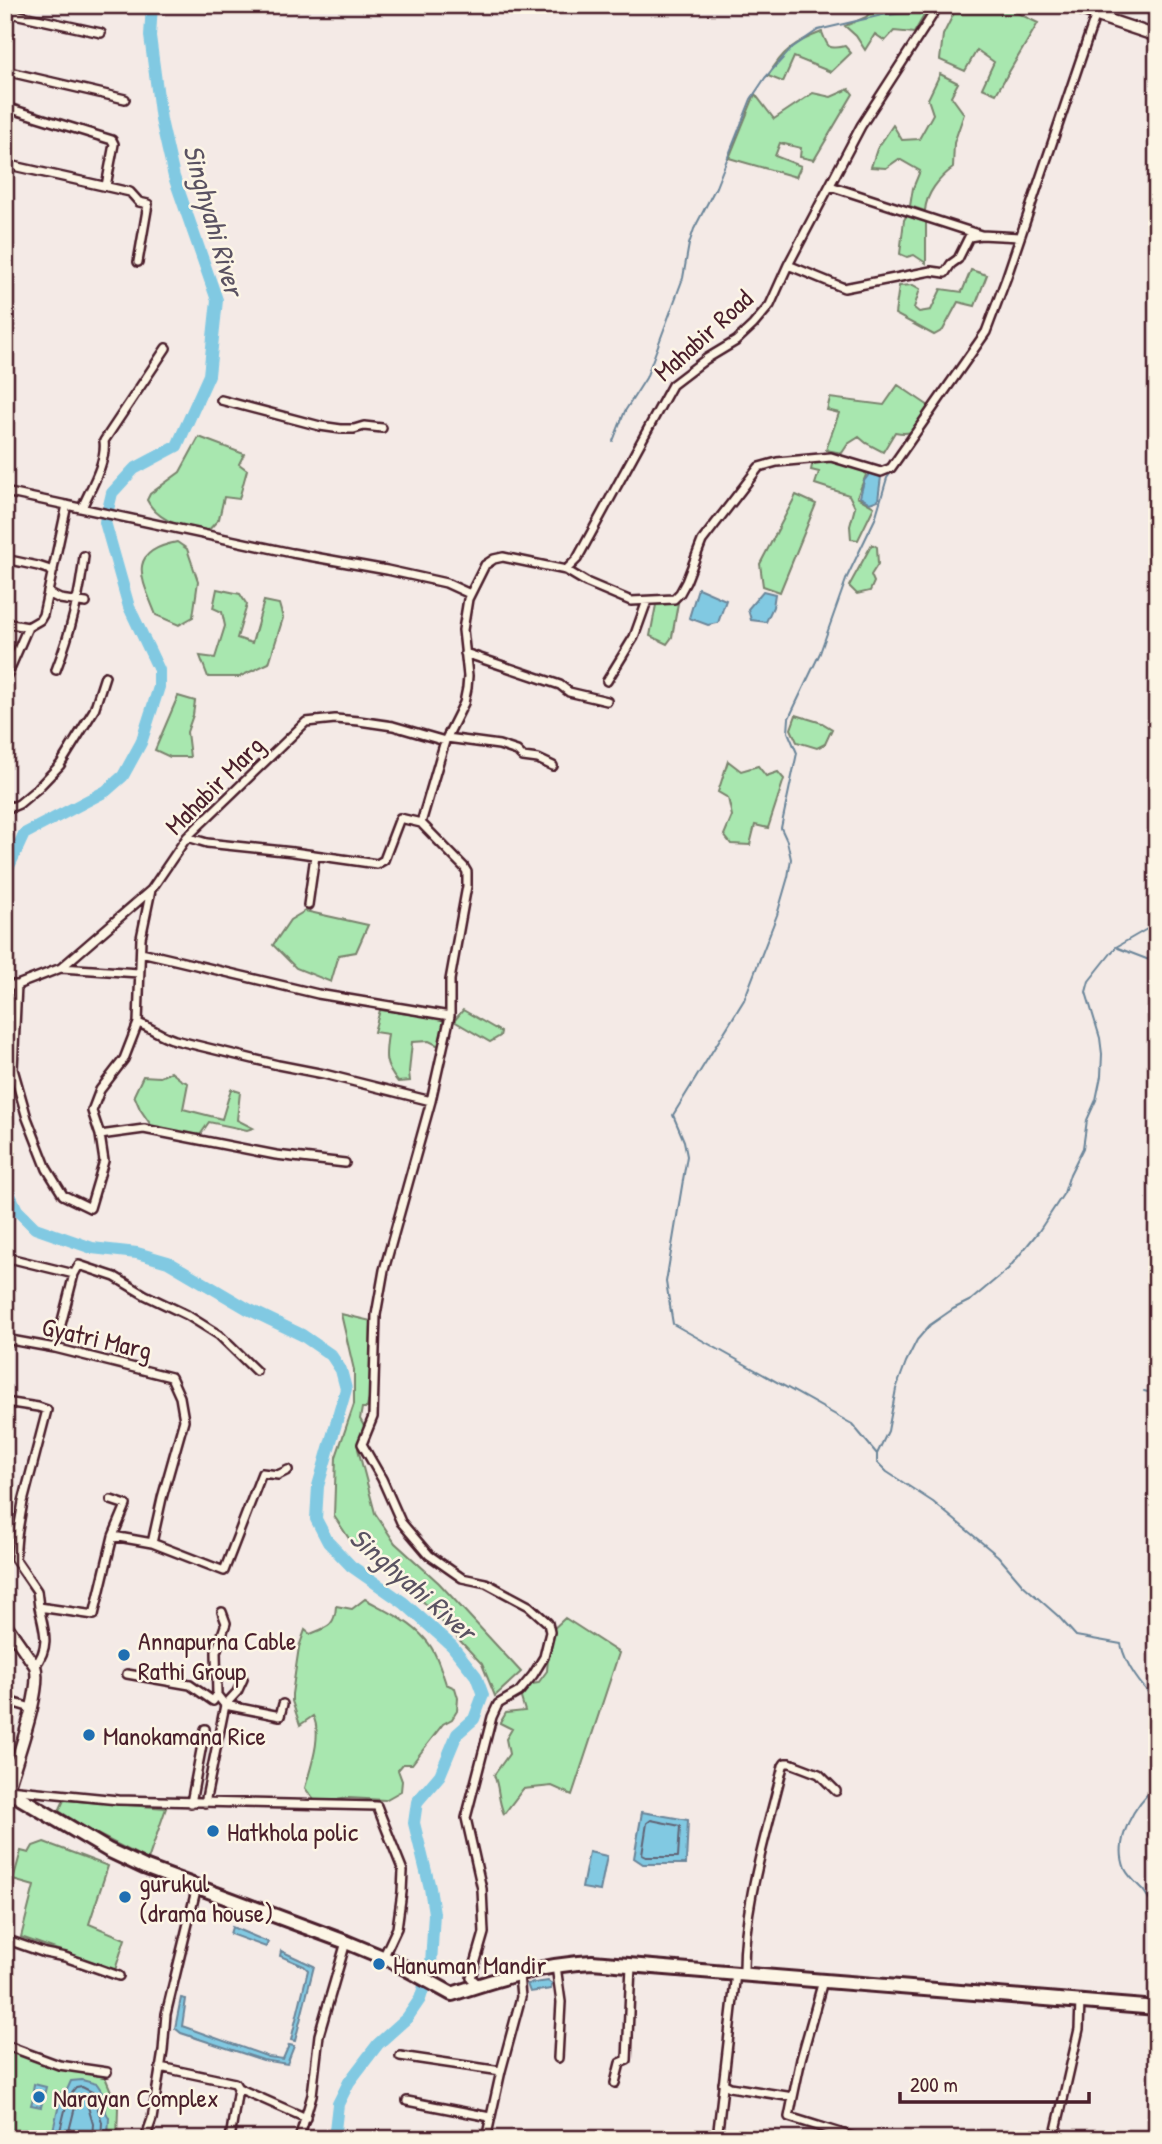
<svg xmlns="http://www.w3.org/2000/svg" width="1162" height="2144" font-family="'Patrick Hand',sans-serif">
<rect width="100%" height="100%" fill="#f4eae6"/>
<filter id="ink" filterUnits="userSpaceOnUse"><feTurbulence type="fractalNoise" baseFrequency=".0143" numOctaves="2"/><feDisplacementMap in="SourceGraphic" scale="14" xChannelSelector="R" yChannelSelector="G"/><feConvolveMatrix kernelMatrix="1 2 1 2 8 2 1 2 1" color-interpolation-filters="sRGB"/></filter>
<g filter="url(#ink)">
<path fill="#a8e7af" stroke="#79836d" stroke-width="2" d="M877 5H924L929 7 914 33 894 31 885 41 875 34 865 50 856 36 845 26 866 17Z
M955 5H1001L1038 23 996 94 982 88 994 62 977 50 965 71 940 60 943 35 957 7Z
M822 32C828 48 828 50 845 46L851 53 831 72 794 57 783 82 768 76C783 50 795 42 822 32Z
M940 74 958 83 951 96 964 114 954 143 953 168C939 178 926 194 925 211L910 206 913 188 920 171 899 159 886 168 871 167 877 149 893 125 902 140 919 139 933 114 928 99Z
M849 89 853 94 814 160 800 157 801 148 780 143 775 156 801 166 796 177 729 158 755 94 774 119 813 93 831 97Z
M908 213 926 220V263L914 255 907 257 900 254 904 220Z
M971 270 987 275 975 306 958 302 943 330 934 335 895 314 899 286 913 285 920 289 914 308 919 312 931 310 941 289 962 292Z
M898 385 929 406C921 424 919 437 895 432L883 452 866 443 859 437 848 444 842 453 826 450 839 413 827 410 830 398 884 405Z
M199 437 244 454 239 464 247 470 239 499 224 497 219 519 205 534C184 527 158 522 147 500L150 494 180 472Z
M830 459 862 469 866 475 857 497 874 507 858 540 851 539 850 526 855 507 849 495 815 484 819 472 811 470 813 461Z
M796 495 816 504 780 592 763 586 760 564Z
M177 542 187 549 198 581 193 617 179 625 156 615C142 579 125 552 177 542Z
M872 544 877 547 878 564 871 575 874 582 870 591 857 594 849 586Z
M217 589 240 594 247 605 237 638 252 643 264 601 279 604 283 618 269 663 239 677H208L200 656 215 658 225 626 222 612 213 608Z
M678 603 672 637 667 644 650 636 656 605Z
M178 696 195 701 193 715 187 732 190 757H170L155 750Z
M796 715 822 723 832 729 825 744 817 748 797 742 791 729Z
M728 761 741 771 758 766 766 776 778 772 784 779 768 828 755 825 750 845 731 844 724 835 732 816 728 798 718 792Z
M305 911 368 925 356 952 339 955 331 982 296 968 273 945 290 920Z
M380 1010 444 1019 439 1046 429 1041 412 1042 409 1072 410 1081 398 1082C383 1064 385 1056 388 1034L374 1032Z
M463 1010 501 1032 500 1036 490 1042 454 1021Z
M171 1072 181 1080 188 1083 183 1109 222 1119 231 1089 240 1092 237 1120 253 1128 247 1130 209 1122 200 1135 153 1128 140 1109 134 1095 143 1076 160 1077Z
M341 1314 371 1321 370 1393 367 1408H362L360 1419 364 1426 358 1449 375 1513 395 1543 439 1583 521 1672 495 1696 482 1664 402 1579 354 1546 334 1516 336 1457 354 1404V1370Z
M365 1599C385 1610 410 1621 425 1639 436 1651 441 1669 446 1684L455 1688 458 1698 457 1711 452 1719 443 1724 412 1764H403L398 1770 402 1781 401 1791 385 1800 348 1798 336 1800H314L305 1788C310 1769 323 1735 313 1716L300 1725 292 1701V1694L299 1647 305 1630 310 1634C328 1627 335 1626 336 1606L352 1609Z
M565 1618 619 1653 572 1795 552 1786 523 1789 504 1814C497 1798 500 1789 494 1775L509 1754 506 1739 512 1729 500 1723 506 1713 525 1711 521 1698 525 1685 538 1683 547 1671 550 1632Z
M64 1800 166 1808 148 1860 93 1832 59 1811Z
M44 1842 108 1866 89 1924 125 1939 115 1970 21 1937 34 1886 13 1880 21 1851 29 1853 33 1846Z
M5 2048 59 2068 105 2077 118 2108 117 2139H5Z"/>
<path fill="#81c9e2" stroke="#6b8599" stroke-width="2" d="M870 473 881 477 878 500 870 503 860 497 864 481Z
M698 588 726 600 718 623 708 625 689 618Z
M763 591 775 594 773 607 766 622 751 620 748 609Z
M642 1812 688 1820 686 1864H643L634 1858Z
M589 1852 607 1856 600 1891 582 1888Z
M232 1927 268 1942 266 1947 230 1934Z
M281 1951 314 1966 295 2041 291 2040 308 1970 304 1966 280 1956Z
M548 1981 552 1984 551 1989 530 1992 527 1984Z
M181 1998 186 1999 182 2026 269 2057 283 2059 289 2045 294 2046 287 2064 263 2060 181 2033 175 2028Z
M82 2080 97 2084 103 2093C101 2098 105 2113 109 2117L108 2139H51L62 2092 67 2090 71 2081Z
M34 2084 46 2087 41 2107 31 2105 35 2091 33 2090Z"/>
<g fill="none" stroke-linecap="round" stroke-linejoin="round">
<path stroke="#606374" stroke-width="2" d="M651 1820 680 1826 678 1857H646L642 1855 647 1823Z
M58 2139 68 2098 76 2088 82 2087 94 2093 95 2100 102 2122 101 2139
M67 2139 76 2103 82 2097 86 2100 93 2124 92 2139"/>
<path stroke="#6b8599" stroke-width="2" d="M971 360 988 336 996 316
M613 441 625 411 646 378 683 278 689 244 694 229 716 187 751 99 765 78 793 47 818 30 882 15 928 12 933 5
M1157 928 1147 929 1116 947 1089 981 1086 992 1100 1038 1102 1054 1101 1076 1096 1100 1087 1120 1083 1148 1070 1174 1064 1193 1039 1231 1008 1269 971 1300 953 1309 930 1325 917 1340 906 1362 896 1389 888 1431 877 1454V1462L887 1472 933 1502 998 1556 1023 1585 1058 1616 1076 1636 1121 1644C1126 1667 1141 1685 1157 1702
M1118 948 1157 963
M1144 1391 1157 1394
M877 1454 852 1424 673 1324 666 1282 687 1156 684 1141 673 1115 744 1000 777 915 788 877 791 859 787 841 781 828 797 753 788 732 789 718 820 653 847 577 875 519 887 478 893 470
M1157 1785C1135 1804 1113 1839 1125 1869 1129 1877 1137 1884 1143 1890 1148 1896 1150 1903 1157 1907"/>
<path stroke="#81c9e2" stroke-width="7" d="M1101 13 1108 5"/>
<path stroke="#81c9e2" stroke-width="12" d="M5 875 24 834 106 791 123 776 141 743 159 687V670L129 607 105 522 112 493 134 469 177 446 209 375 217 300 174 177 161 120 150 36 152 5
M5 1184 17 1210 35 1228 92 1248 137 1253 168 1262 248 1309 302 1335 331 1355 341 1370 346 1389 318 1486 316 1519 328 1542 351 1566 404 1603 452 1646 476 1676 483 1695 474 1719 457 1734 440 1775 417 1802 414 1823 430 1888 434 1913 431 1964 420 1999 407 2018 378 2044 349 2082 338 2104 334 2139"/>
<g stroke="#4a1f2b" stroke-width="12">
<path id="minor" d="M1066 5 1094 15
M5 12 101 33
M5 71 125 99
M5 107 112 140 114 144 106 186
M5 164 130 192 139 202 148 204 138 262
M830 186 981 235 1020 237
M788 265 844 288 931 271 945 273 951 264 958 259 969 237 981 235
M221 400 320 426 341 429H354L364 426 382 428
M5 492 292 553 387 570 446 583 470 594
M82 508C90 489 107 462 104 441L166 348
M5 559 38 566 53 571
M566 570 577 559 672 385 706 359 736 341 753 325 770 305 788 265 861 126 939 5
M48 593 60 599 86 603
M5 623 28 627
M465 653 560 685 569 692 607 701
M56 670C70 634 80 595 84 556
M5 680 28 627 40 620 43 615 67 505
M607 681 634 637 647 601
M447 738 499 745 517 751 523 757 538 759 553 766
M5 804 12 807 19 804 37 789 60 765 94 710 105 676
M187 837 207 843 293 852 377 864 384 860 400 818 421 823
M308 905 315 856
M141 952 318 994 450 1016
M61 968 139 973
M5 985H17L61 968 151 890 187 837 306 722 335 719 359 721 393 726 445 741
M17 985 13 1069 27 1118 47 1169 63 1195 90 1208 104 1161 100 1135 92 1111 100 1090 124 1059 138 1023 141 938 151 890
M138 1023C152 1028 161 1036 175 1040L278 1065 324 1074 431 1101
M100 1135 144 1129 276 1155 345 1163
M5 1257 74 1274
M5 1339 55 1348 171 1377 180 1397 184 1420 162 1498 152 1543
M55 1348 74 1274 79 1265 115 1277 145 1295 187 1315 219 1335 256 1371
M5 1402 38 1407 47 1410 23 1502 17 1536 15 1559 37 1591 39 1607
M113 1536 152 1543 224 1571 262 1473 278 1475 288 1470
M222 1612 226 1623 216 1652 217 1695 225 1705
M35 1666C51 1646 44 1630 39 1607L94 1615 113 1536 126 1505 111 1500
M127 1674 190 1685 213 1701 217 1695
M5 1700 31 1708
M225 1705 237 1692 243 1679
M5 1798 8 1789 118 1800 377 1806 403 1871 402 1892 397 1928 383 1958
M191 1803 205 1729
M205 1803 225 1705 280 1716 283 1704
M5 1939 45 1953 65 1957 119 1976
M556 1966 561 2002 558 2058
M744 1974C743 1904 767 1833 783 1766L785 1763H790L819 1774 836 1791
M479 1985 471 1978 484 1933 482 1889 466 1818 492 1717 498 1704 519 1692 533 1675 544 1657 550 1632 548 1623 529 1606 486 1583 462 1578 429 1555 401 1522 382 1479 362 1444 373 1417 376 1315 384 1270 431 1101 450 1016V980L467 886V872L464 867 421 823 445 741 464 703 467 688 468 676 463 630 468 599 485 565 494 559 503 557 566 570 586 582 631 601 674 599 680 593 686 582 702 541 759 467 777 462 831 457 881 472 891 468 986 332 1006 279 1099 5
M5 2045 59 2065 107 2072
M400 2056 501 2071 486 2139
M160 2067 235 2083 238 2088 306 2118
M501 2071 521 1997 519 1975
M615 2083 620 2063 627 2060 631 1965
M723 2083 730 2087 793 2097 789 2117 860 2139
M793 2097 801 2059 823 1981
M407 2101 490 2117
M145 2139 152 2119 163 2051 166 2014 197 1886
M230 2139 238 2088
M299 2139 312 2095 319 2035 346 1942
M717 2139 736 1973
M1054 2139 1079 2029 1080 2001"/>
</g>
<g stroke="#4a1f2b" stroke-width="15">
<path id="tertiary" d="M1094 15 1157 36
M5 1623 35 1666C43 1689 15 1763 8 1789"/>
</g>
<g stroke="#4a1f2b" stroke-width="18">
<path id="primary" d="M5 1789 108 1850 144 1867 346 1942 392 1961 452 1994C497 1979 545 1964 592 1962L1157 2008"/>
</g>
<use href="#minor" stroke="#fcf5e5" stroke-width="7"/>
<use href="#tertiary" stroke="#fcf5e5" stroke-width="10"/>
<use href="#primary" stroke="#fcf5e5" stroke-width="12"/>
</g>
</g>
<g fill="#1f6fb2" stroke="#fcf5e5" stroke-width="2.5">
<circle cx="124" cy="1655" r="7"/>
<circle cx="89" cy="1735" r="7"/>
<circle cx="213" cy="1831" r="7"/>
<circle cx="125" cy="1897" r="7"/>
<circle cx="379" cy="1964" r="7"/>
<circle cx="39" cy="2097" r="7"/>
</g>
<g text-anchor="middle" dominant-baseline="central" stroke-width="5" stroke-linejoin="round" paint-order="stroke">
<g font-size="26" fill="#4a1f2b" stroke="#fcf5e5">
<text transform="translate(703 335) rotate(-42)">Mahabir Road</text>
<text transform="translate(214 785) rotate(-45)">Mahabir Marg</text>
<text transform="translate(97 1338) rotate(13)">Gyatri Marg</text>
</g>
<g font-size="26" fill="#4a1f2b" stroke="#fcf5e5" text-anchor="start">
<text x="138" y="1640">Annapurna Cable<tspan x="138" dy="30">Rathi Group</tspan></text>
<text x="103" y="1735">Manokamana Rice</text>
<text x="227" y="1831">Hatkhola polic</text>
<text x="139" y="1882">gurukul<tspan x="139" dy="30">(drama house)</tspan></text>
<text x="393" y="1964">Hanuman Mandir</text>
<text x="53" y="2097">Narayan Complex</text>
</g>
<g font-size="28" font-style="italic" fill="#5a5262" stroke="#fcf5e5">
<text transform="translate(214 220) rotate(74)">Singhyahi River</text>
<text transform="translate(413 1584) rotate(41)">Singhyahi River</text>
</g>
</g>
<rect width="1162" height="2144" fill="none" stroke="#fcf5e5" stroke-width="28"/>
<rect x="14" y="14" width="1134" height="2116" fill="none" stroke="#4a1f2b" stroke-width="2.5" filter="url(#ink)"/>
<path d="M900 2092v10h189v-10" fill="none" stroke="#4a1f2b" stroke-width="3.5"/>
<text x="910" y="2092" font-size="21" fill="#4a1f2b" stroke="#fcf5e5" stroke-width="5" paint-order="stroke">200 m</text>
</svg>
